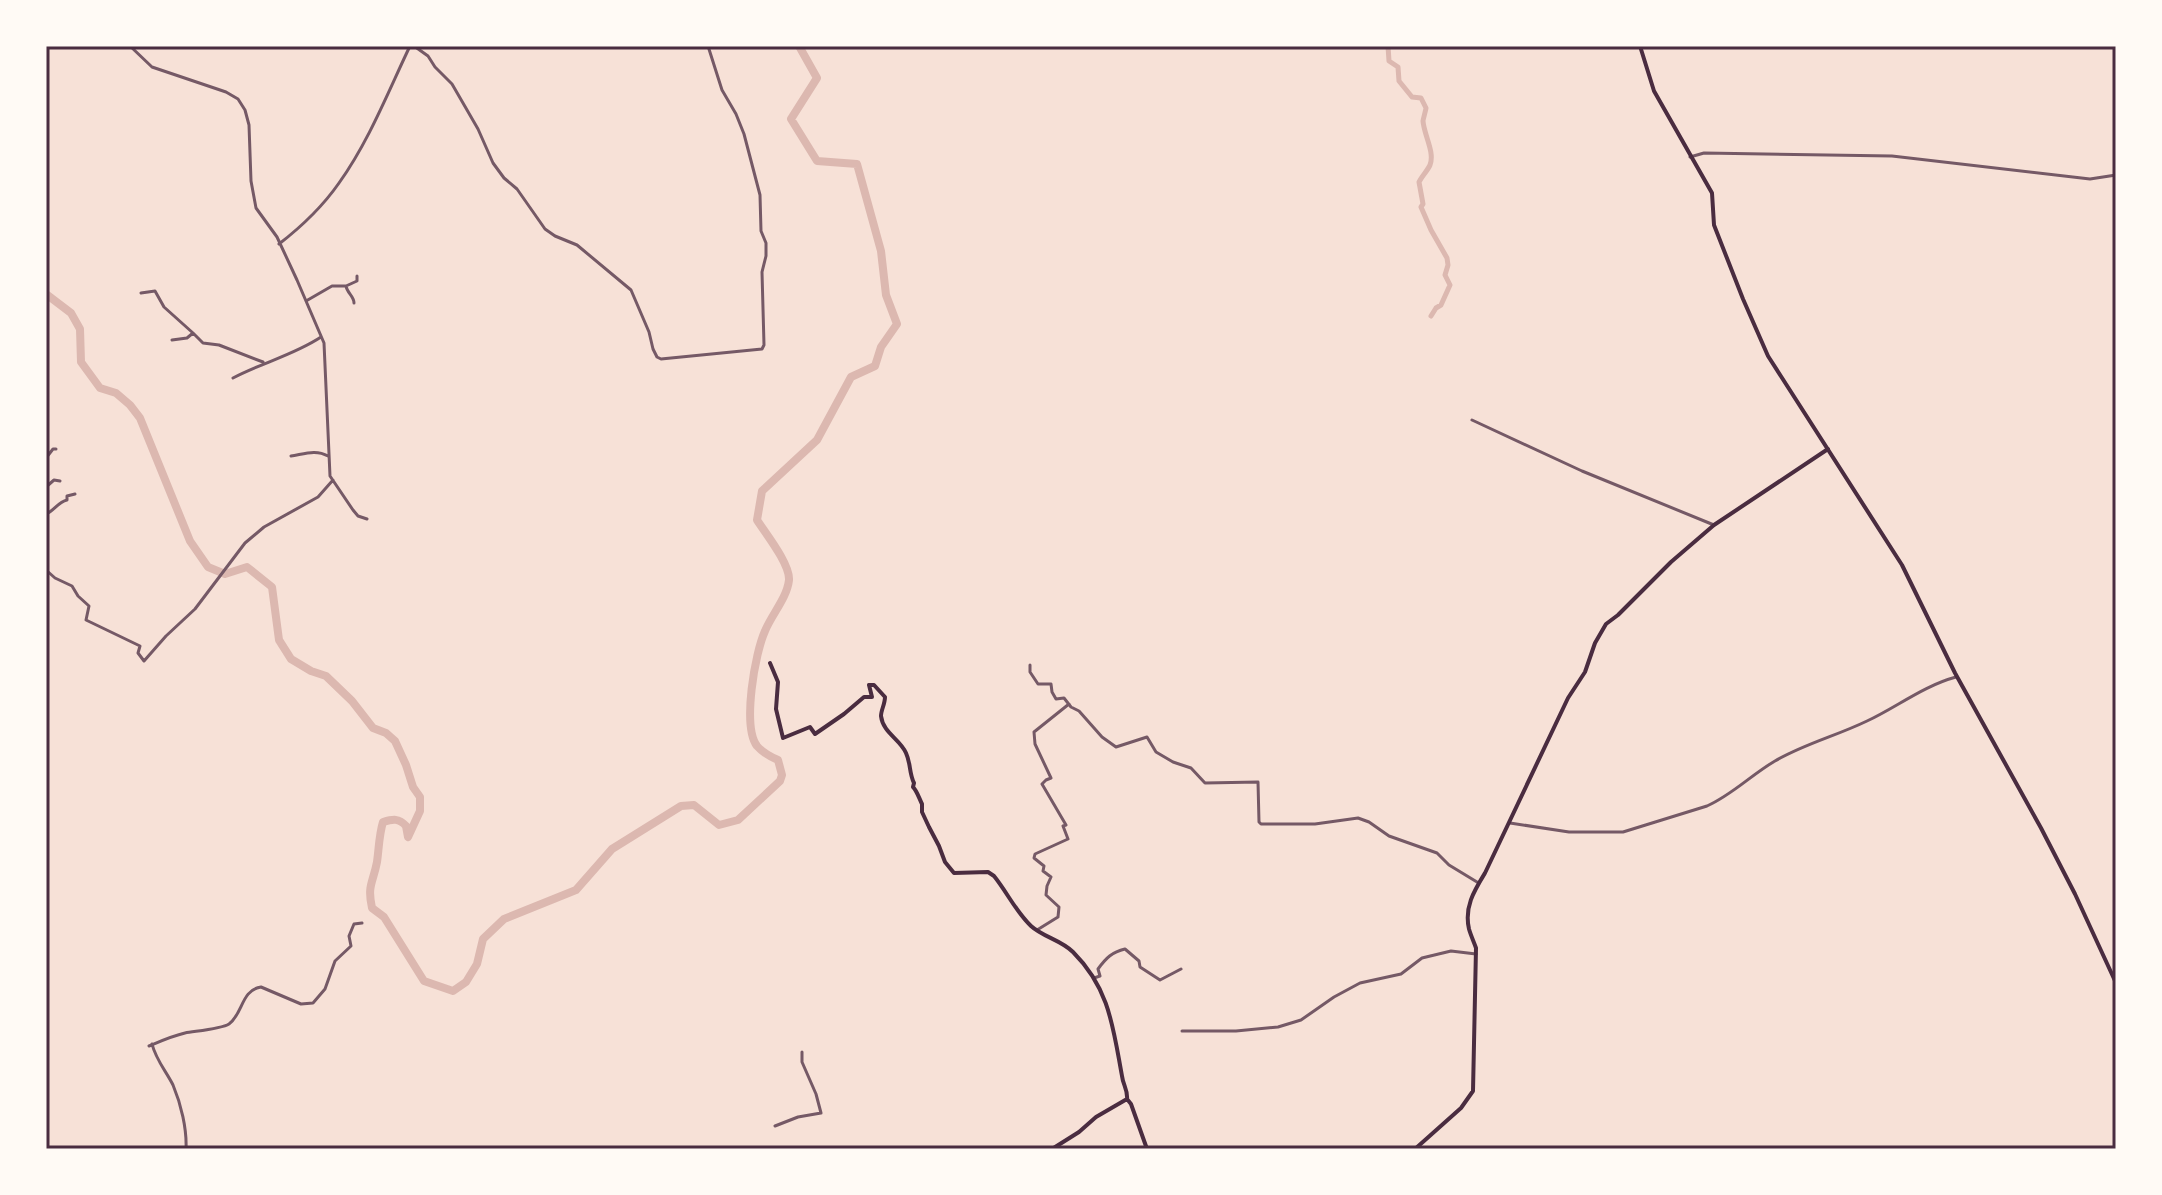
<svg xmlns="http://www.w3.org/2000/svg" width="2162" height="1195" font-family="'Fira Sans',sans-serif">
<rect width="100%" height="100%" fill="#f7e1d7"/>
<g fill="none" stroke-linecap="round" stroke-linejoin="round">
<path stroke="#dcb8b0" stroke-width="5" d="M1388 46 1389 61 1398 67 1399 81 1412 97 1421 98 1426 108C1426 109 1423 120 1423 121 1424 135 1435 152 1430 165 1428 170 1422 176 1419 182L1423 204 1421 207 1431 230 1447 258 1448 265 1445 275 1450 285 1441 305 1436 308 1431 316"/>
<path stroke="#dcb8b0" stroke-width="8" d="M46 294 71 313 80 329 81 362 100 388 116 393 130 405 140 418 190 541 208 567 225 574 247 567 272 587 279 640 291 659 311 671 326 676 352 701 373 728 386 733 395 741 406 765 413 787 420 797V811L408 837 406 826C399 818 393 819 383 822 379 835 379 848 377 862 373 883 367 885 372 908L384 917 424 981 453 991 466 982 477 964 483 939 504 919 576 890 612 849 681 806 694 805 719 825 738 820 780 781 782 775 778 760C771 757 763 753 757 746 742 726 755 653 765 631 772 614 787 598 789 580 790 564 766 534 757 520L762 491 817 440 851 377 875 366 881 347 897 324 886 295 881 251 857 164 817 161 791 119 817 78 799 46"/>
<path stroke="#755966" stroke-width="3" d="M130 46 152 67 226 92 238 99 245 110 249 125 251 181 256 208 277 237 297 280 324 343 330 476 353 510 358 516 367 519
M414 46 428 56 435 67 452 84 478 129 493 163 504 178 517 189 545 229 555 236 577 245 631 290 649 332 653 349 657 357 661 359 762 349 764 345 762 272 766 256V243L761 231 760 195 744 134 736 114 722 90 708 46
M1690 157 1704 153 1892 156 2090 179 2116 175
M279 244C301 227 323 206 339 183 369 141 388 92 410 46
M346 286C347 293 354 296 354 303
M141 293 155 291 164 307 193 333
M306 301 332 286H346L357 281V276
M172 340 187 338 193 333 203 343 219 345 263 362
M233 378C261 363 294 355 321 337
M1472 420 1582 471 1714 525
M291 456C304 454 316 449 328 456
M46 458 53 449H56
M46 487 54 480 60 481
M46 514C54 511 58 502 67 500V496L75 494
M46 560V565
M46 570 55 578 72 586 78 596 89 606 86 620 140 646 138 653 144 661 166 636 195 609 245 543 264 527 318 497 333 480
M1030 665V672L1038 684H1051L1052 692 1056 699 1064 698 1071 707 1079 711 1102 737 1116 747 1147 737 1156 752 1173 762 1191 768 1205 783 1258 782 1259 822 1261 824H1315L1358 818 1369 822 1389 836 1437 853 1449 865 1477 882
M1510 823 1569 832H1623L1707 806C1732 795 1751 775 1775 761 1804 744 1836 736 1867 721 1897 707 1923 686 1956 677
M1037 930 1058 917 1059 907 1046 895 1047 886 1051 877 1043 871 1044 866 1034 858 1035 854 1068 839 1063 826 1066 825 1042 784 1046 780 1051 778 1035 744 1034 732 1069 704
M1094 978 1100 976 1098 969C1106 958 1112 952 1125 949L1139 961 1140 967 1160 980 1181 969
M1182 1031H1236L1278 1027 1301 1020 1334 997 1360 983 1401 974 1422 958 1451 951 1476 954
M152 1044C156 1060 166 1071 173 1085 181 1104 187 1129 186 1149
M149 1046C161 1041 172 1036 185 1033 196 1031 221 1029 229 1024 243 1014 241 990 261 987L301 1004 313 1003 325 989 335 961 351 946 349 936 354 924 362 923
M775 1126 798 1117 821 1113 816 1094 802 1062V1052"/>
<path stroke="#4a2c40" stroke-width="4" d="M770 663 778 682 776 709 783 738 810 727 815 734 844 714 864 697H872L869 685H874L885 697C885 704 881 710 881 716 883 733 900 739 906 753 911 764 909 773 914 783L913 787C917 791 919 798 922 804V812L929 827 939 846 945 862 954 873 988 872 994 876C1007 892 1016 912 1031 926 1043 937 1061 940 1073 952 1110 989 1113 1028 1122 1076 1123 1085 1128 1090 1127 1099L1131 1104 1147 1149
M1052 1149 1079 1132 1096 1117 1127 1099
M1415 1149 1461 1108 1473 1091 1476 948C1474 942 1471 936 1469 929 1464 907 1474 891 1485 873L1568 698 1585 672 1595 643 1606 624 1618 615 1671 562 1714 525 1828 449"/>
<path stroke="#4a2c40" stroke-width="4" d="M1640 46 1654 91 1712 193 1714 225 1743 299 1768 356 1902 565 1955 673 2041 828 2075 894 2116 983"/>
</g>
<rect width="2162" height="1195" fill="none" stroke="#fffaf5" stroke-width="96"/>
<rect x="48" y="48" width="2066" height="1099" fill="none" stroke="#4a2c40" stroke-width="3"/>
</svg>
